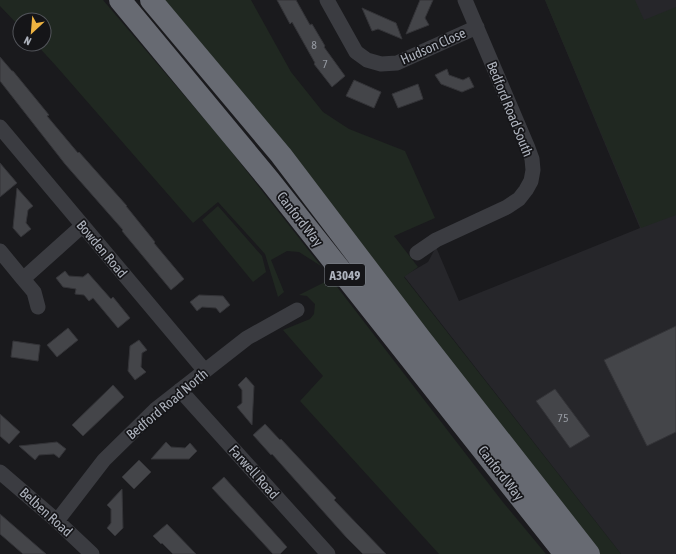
<svg xmlns="http://www.w3.org/2000/svg" width="676" height="554" font-family="'Asap Condensed',sans-serif">
<rect width="100%" height="100%" fill="#1a1a1d"/>
<path fill="#26262a" d="M545 0H676V554H621L404 276 428 262 436 247 459 301 640 228Z"/>
<path fill="#202821" d="M0 0H103L223 141 321 266 299 252 287 251 271 260 284 292 278 297 265 254 218 202 193 223 57 67 36 44H44V20H20V27L0 6Z
M152 0H251L291 72 323 112 349 129 405 151 435 218 394 236 418 267 404 277 621 554H599Z
M545 0H635L644 20 676 7V215L641 228Z
M218 206 262 256 266 272 253 282 202 220Z
M331 279 502 501 546 554H439L300 401 323 376 283 330 310 319 314 314 315 304 307 296 299 295Z"/>
<path fill="#444549" stroke="#343438" d="M277 0H296L310 25 312 24 325 46 324 47 345 76 332 87 314 64 315 63 292 22 290 24Z
M420 0H433L425 18 429 25 406 34Z
M362 8 396 23 402 39 378 29 372 31Z
M0 57 12 71H13L49 115 47 116 78 153 79 152 127 206H126L155 242 154 243 184 279 171 290 122 231 123 230 65 164 0 81Z
M447 69 449 75 463 80 469 77 474 87 462 92 441 84 435 75Z
M354 80 381 92 374 108 346 96Z
M418 84 423 99 398 108 392 94Z
M0 163 17 183 0 197Z
M17 188 33 206 28 210 26 223 31 229 21 237 13 228Z
M65 271 69 276 83 277 88 273 111 299 113 297 130 318 118 328 93 298 89 301 84 295 75 294 76 289 63 287 56 278Z
M199 295 223 296 230 305 220 313 216 308 202 307 197 311 190 302Z
M676 326V432L647 446 604 360Z
M68 328 78 340 57 357 47 345Z
M139 340 147 350 142 353 141 367 146 372 135 380 128 371 130 346Z
M13 341 40 345 38 361 11 357Z
M246 377 254 386 252 425 237 407 242 403V390L238 385Z
M113 385 124 397 83 436 72 425Z
M555 389 590 436 570 448 536 401Z
M0 414 20 432 9 444 0 436Z
M265 424 280 440 281 439 336 498 334 500 386 554H363L346 537 272 454 271 455 253 435Z
M57 442 66 449 59 458 54 454 39 455 35 460 19 446Z
M166 442 171 447 185 448 190 443 197 451 189 459H151Z
M139 460 151 472 134 489 122 477Z
M224 477 287 547 280 554H273L212 488Z
M122 489 123 528 115 536 107 528 111 523V509L107 505Z
M0 514 46 554H23L0 534Z
M167 524 196 554H173L162 543 161 544 153 536Z"/>
<g fill="none" stroke-linecap="round" stroke-linejoin="round">
<path stroke="#3b3c41" stroke-width="15" d="M327 0 356 52 367 60 381 64 397 63 477 27
M0 127 205 371
M0 251 23 279 82 226
M417 253 436 240 507 207 519 199 526 190 531 181 533 170 532 159 528 148 465 0
M23 279 34 292 38 307
M180 390 328 554
M0 472 57 521 92 554
M57 521 104 460 155 410 247 338 297 310"/>
<path stroke="#676a72" stroke-width="22" d="M120 0 270 181 565 554
M151 0 281 155 420 338 589 554"/>
</g>
<g text-anchor="middle" dominant-baseline="central" stroke-width="3.5" stroke-linejoin="round" paint-order="stroke">
<g font-size="12" fill="#93979f">
<text x="314" y="45">8</text>
<text x="325" y="64">7</text>
<text x="563" y="418">75</text>
</g>
<rect fill="#151518" stroke="#7f838b" stroke-width="1" x="325" y="264" width="40" height="22" rx="3"/>
<g font-size="13" font-weight="bold" fill="#adb2bc">
<text x="345" y="275">A3049</text>
</g>
<g font-size="14" fill="#adb2bc" stroke="#151518">
<text transform="translate(433 46) rotate(-24)">Hudson Close</text>
<text transform="translate(510 109) rotate(68)">Bedford Road South</text>
<text transform="translate(300 219) rotate(52)">Canford Way</text>
<text transform="translate(102 249) rotate(50)">Bowden Road</text>
<text transform="translate(167 404) rotate(-40)">Bedford Road North</text>
<text transform="translate(254 472) rotate(48)">Farwell Road</text>
<text transform="translate(501 473) rotate(52)">Canford Way</text>
<text transform="translate(46 512) rotate(42)">Belben Road</text>
</g>
</g>
<g transform="translate(32 32) rotate(206)"><circle r="19" fill="#151518" stroke="#52545a"/>
<path d="M0-3L7 15L0 10L-7 15Z" fill="#eeb341"/>
<text y="-6" font-size="11" font-weight="bold" text-anchor="middle" fill="#adb2bc">N</text>
</g>
</svg>
